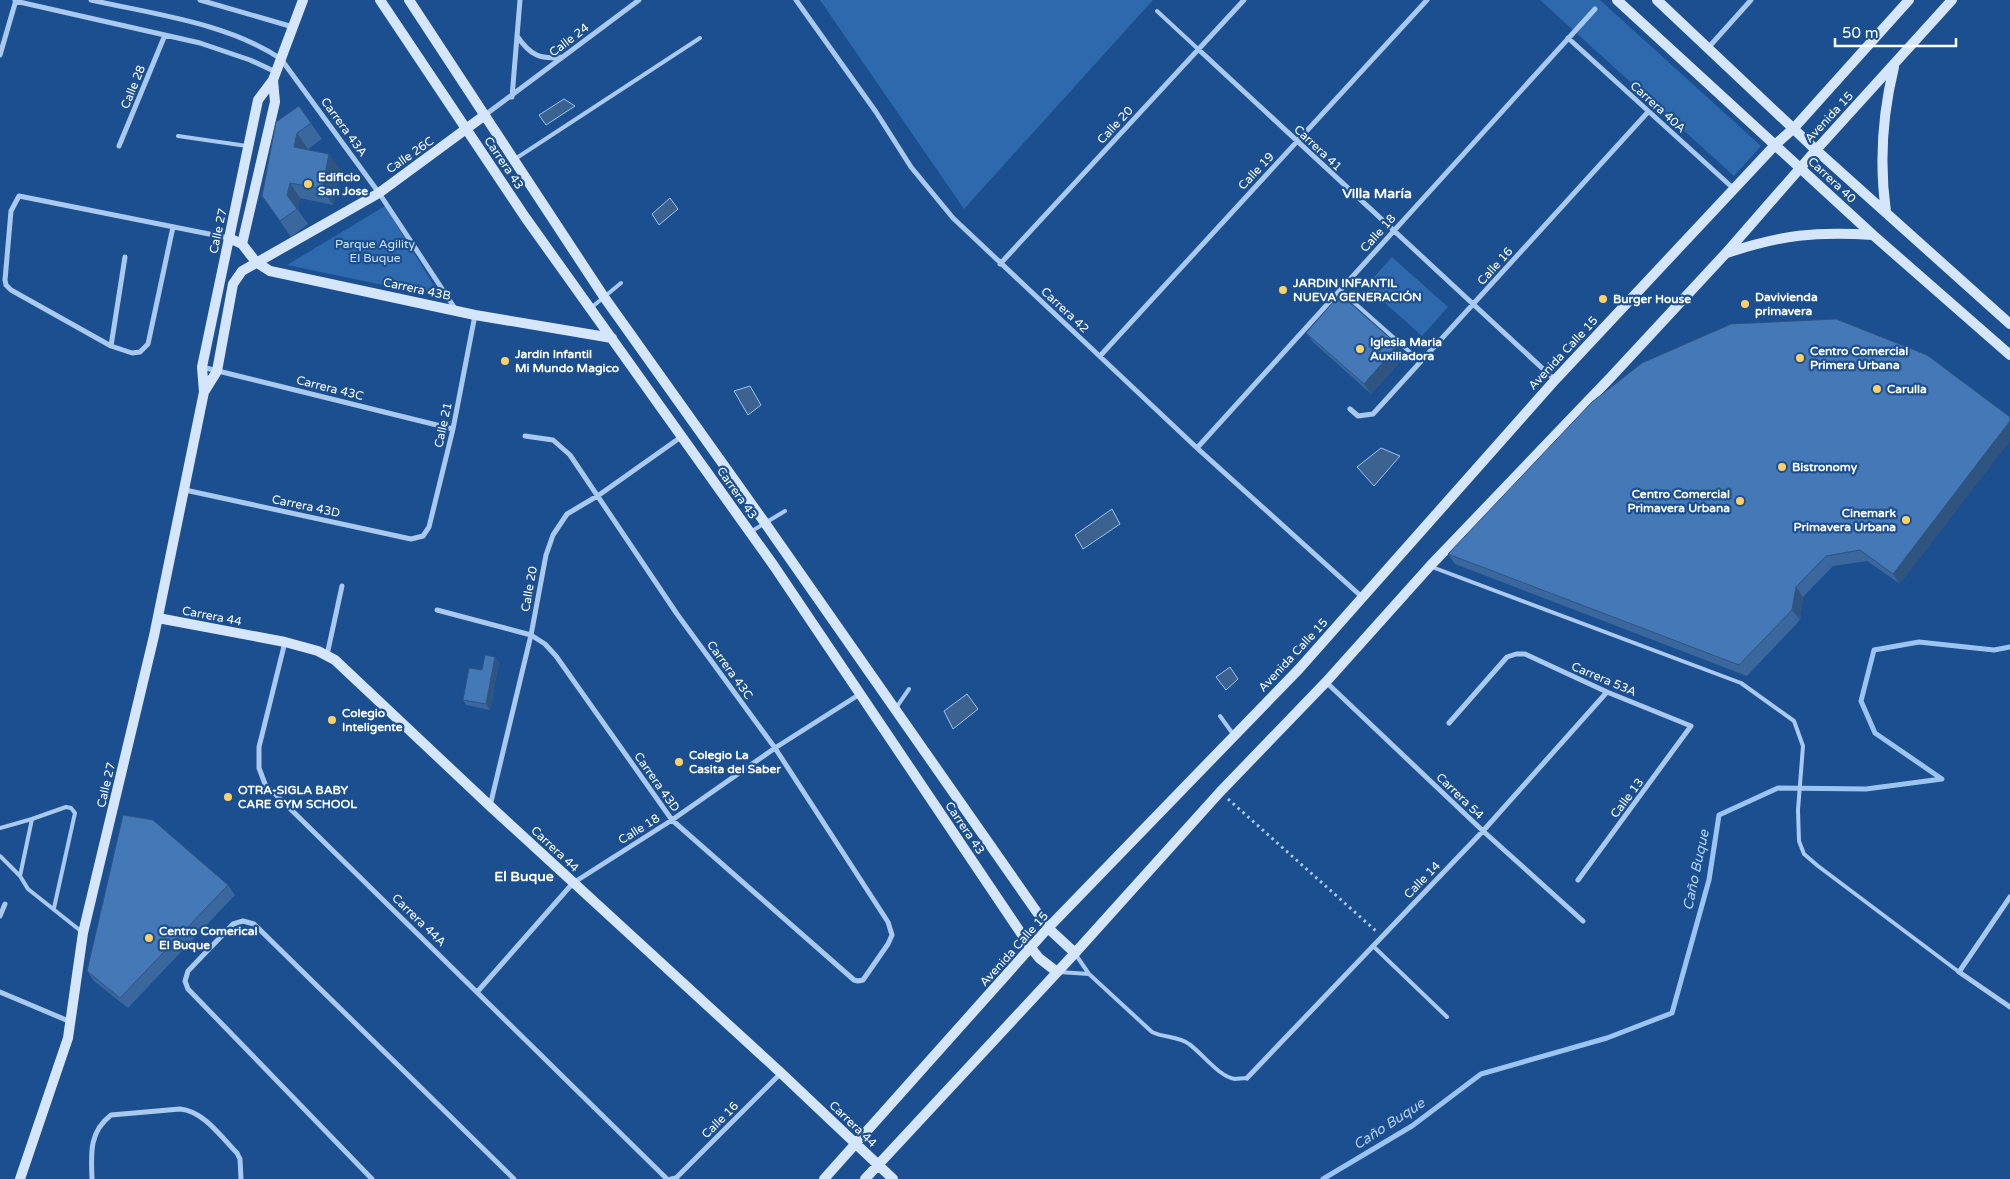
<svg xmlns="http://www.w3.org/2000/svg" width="2010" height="1179" font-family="'Varela Round',sans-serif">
<rect width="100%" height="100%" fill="#1b4f8f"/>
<path fill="#2e69ad" d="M820 0H1153L964 209Z
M1540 0H1600L1761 146 1734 176Z
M385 206 441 297 287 265Z
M1392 257 1448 307 1422 336 1366 286Z"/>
<path fill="#3c6290" stroke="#9cc4f0" d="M564 99 575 106 546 125 539 115Z
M670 198 678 209 659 225 652 214Z
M750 386 761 405 748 415 734 391Z
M1381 448 1400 456 1374 486 1357 467Z
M1112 509 1120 524 1083 549 1075 535Z
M1230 667 1238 679 1226 690 1216 677Z
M967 694 978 709 953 729 944 711Z"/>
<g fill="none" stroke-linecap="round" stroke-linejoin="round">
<path stroke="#9cc4f0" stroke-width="5" d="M1323 1179 1412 1126 1481 1074 1607 1038 1672 1013 1709 880 1719 815 1778 788 1866 789 1942 779 1875 733 1861 701 1874 650 1919 642 1994 650 2010 647"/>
<path stroke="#a9c9ee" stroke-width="3" stroke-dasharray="2.5 4" stroke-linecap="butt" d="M1228 799 1376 931"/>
<path stroke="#a9c9ee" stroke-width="4" d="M1157 11 1198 49
M178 136 247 146
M515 159 700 38
M1340 290 1421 362
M592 307 621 283
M752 531 785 511
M1432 567 1741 683 1794 721 1803 746 1798 810 1799 841 1804 854 1818 866 1959 972
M896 708 909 689
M1220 716 1233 734
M0 828 32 819
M0 856 20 876
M54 908 75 813 71 808 66 807 32 819 20 876 28 889 82 932
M1373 946 1447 1017
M1076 955 1089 974 1152 1032C1164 1038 1178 1036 1189 1044 1202 1053 1219 1077 1235 1079 1238 1079 1243 1078 1247 1078
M1059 972 1089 974"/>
<path stroke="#a9c9ee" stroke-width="5" d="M91 0C153 14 228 23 281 59L379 193 456 310
M200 0 293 27
M796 0 876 112 911 167 953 218 1197 448 1362 597
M15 1 200 43 250 60 276 72
M517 36C530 55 540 60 563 57
M1568 38 1734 189
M1708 48 1751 0
M1198 49 1555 380
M0 55 16 0
M512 97 520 0
M485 115 639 0
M119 146 165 35
M173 227 148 344 140 352 132 353 111 346 11 290 6 285 5 280 11 211 19 196 229 238
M1000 264 1244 0
M111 346 125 257
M1100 356 1427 0
M202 367 453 429
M1350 409 1358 416 1373 414 1648 112
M1197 448 1595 9
M185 490 411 539 423 536 429 527 453 429 475 315
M437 610 531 635 545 644 556 656 672 820 854 980 858 981 863 980 888 944 892 935 888 922 775 748 677 614 570 455 553 440 525 436
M285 642 259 747V768L265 784 667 1179
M327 655 342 586
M1326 682 1483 831 1583 921
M1449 723 1507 657 1516 654H1525L1607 692 1691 726 1578 880
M490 806 531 635 546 555 553 535 567 514 599 495 681 437
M2010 897 1959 972 2010 1007
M0 916 5 904
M478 991 573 883 672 820 775 748 860 694
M0 992 71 1022
M1247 1078 1483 831 1607 692
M92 1179C91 1153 89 1132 111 1115L180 1109C204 1111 222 1138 237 1153L240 1159 241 1179
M372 1179 188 989 185 981 188 971 233 924 243 921 254 924 514 1179
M671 1179 676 1178 781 1073"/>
<path stroke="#d6e6fa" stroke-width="10" d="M380 0 525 217 774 566 1031 948 1039 958 1057 972
M409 0 604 297 765 523 1048 928 1075 953
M1617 0 1873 235 2010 355
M1657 0 1816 150 2010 324
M1886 212C1879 162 1882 116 1894 67
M229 238 242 244 256 262 270 271 475 315 612 338
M242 244 275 102 273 80
M1727 253C1781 235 1816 231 1873 235
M204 392 217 371 233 284 242 271 379 193 485 115
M158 618 285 642 318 651 335 660 490 806 781 1073 893 1179
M20 1179 68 1038 83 933 154 636 204 392 202 367 258 100 273 80 303 0
M824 1179 1048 928 1299 669 1555 380 1776 144 1794 128 1909 0
M865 1179 1075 953 1220 792 1326 682 1430 566 1611 377 1726 253 1816 150 1952 0"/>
</g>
<path fill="#3a679d" d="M299 106 322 139 308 149 340 169 333 205 300 198 298 210 308 224 291 237 262 196Z
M1731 324 1900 584 1867 561 1833 566 1803 597 1800 620 1747 676 1455 564 1448 554Z
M1306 333 1406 355 1371 394 1314 343Z
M495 657 499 662 490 710 466 705 463 700 482 670Z
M228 885 235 895 128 1008 94 981 87 971Z"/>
<path fill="#305480" d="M297 133 308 149 305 162 294 147Z
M329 154 340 169 333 205 322 189Z
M290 183 300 198 298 210 287 195Z
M1398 345 1406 355 1371 394 1364 384Z
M2010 421V441L1900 584 1893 574Z
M1796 587 1803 597 1800 620 1792 610Z
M495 657 499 662 490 710 486 704Z"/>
<path fill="#4478b7" stroke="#305480" d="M299 106 311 123 297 133 294 147 329 154 322 189 290 183 287 195 297 209 280 221 262 196 276 122Z
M1340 294 1398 345 1364 384 1306 333Z
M1836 319 1927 355 2010 417V421L1893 574 1860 550 1826 556 1796 587 1792 610 1739 665 1448 554 1592 402 1642 363 1731 324Z
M485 655 495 657 486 704 463 700 469 668 482 670Z
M123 815 153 820 228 885 120 998 87 971Z"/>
<g fill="#ffd166" stroke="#1b4f8f" stroke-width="2">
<circle cx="308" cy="184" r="5"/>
<circle cx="1283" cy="290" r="5"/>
<circle cx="1603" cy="299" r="5"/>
<circle cx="1745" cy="304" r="5"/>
<circle cx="1360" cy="349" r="5"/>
<circle cx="1800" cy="358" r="5"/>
<circle cx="505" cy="361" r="5"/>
<circle cx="1877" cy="389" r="5"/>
<circle cx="1782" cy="467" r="5"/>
<circle cx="1740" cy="501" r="5"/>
<circle cx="1906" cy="520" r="5"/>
<circle cx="332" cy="720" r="5"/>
<circle cx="679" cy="762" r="5"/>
<circle cx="228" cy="797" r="5"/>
<circle cx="149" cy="938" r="5"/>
</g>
<g text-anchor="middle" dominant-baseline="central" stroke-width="4.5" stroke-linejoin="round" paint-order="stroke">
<g font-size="12" fill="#fff" stroke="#1b4f8f">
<text transform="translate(569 40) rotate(-37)">Calle 24</text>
<text transform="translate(133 87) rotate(-68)">Calle 28</text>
<text transform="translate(1658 107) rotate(42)">Carrera 40A</text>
<text transform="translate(1829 117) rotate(-47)">Avenida 15</text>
<text transform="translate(1115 125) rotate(-47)">Calle 20</text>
<text transform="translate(344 127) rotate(54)">Carrera 43A</text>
<text transform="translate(1318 148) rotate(43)">Carrera 41</text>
<text transform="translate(410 155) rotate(-35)">Calle 26C</text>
<text transform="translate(504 163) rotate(56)">Carrera 43</text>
<text transform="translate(1256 171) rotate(-47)">Calle 19</text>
<text transform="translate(1832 180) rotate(43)">Carrera 40</text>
<text transform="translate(218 231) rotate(-78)">Calle 27</text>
<text transform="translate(1378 233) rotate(-48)">Calle 18</text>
<text transform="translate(1495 266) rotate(-48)">Calle 16</text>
<text transform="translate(417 289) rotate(12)">Carrera 43B</text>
<text transform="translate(1065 310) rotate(43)">Carrera 42</text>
<text transform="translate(1563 353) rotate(-47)">Avenida Calle 15</text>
<text transform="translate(330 388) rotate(14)">Carrera 43C</text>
<text transform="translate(443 425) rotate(-78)">Calle 21</text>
<text transform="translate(737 493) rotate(55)">Carrera 43</text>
<text transform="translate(306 506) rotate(12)">Carrera 43D</text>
<text transform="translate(529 589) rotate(-80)">Calle 20</text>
<text transform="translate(212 616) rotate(11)">Carrera 44</text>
<text transform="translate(1293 655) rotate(-47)">Avenida Calle 15</text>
<text transform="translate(730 670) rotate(54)">Carrera 43C</text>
<text transform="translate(1604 679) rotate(23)">Carrera 53A</text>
<text transform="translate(657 782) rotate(55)">Carrera 43D</text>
<text transform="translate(106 785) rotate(-77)">Calle 27</text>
<text transform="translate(1460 796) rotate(44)">Carrera 54</text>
<text transform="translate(1627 798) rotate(-53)">Calle 13</text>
<text transform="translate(965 828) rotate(56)">Carrera 43</text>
<text transform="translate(639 829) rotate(-32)">Calle 18</text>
<text transform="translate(555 849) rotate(43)">Carrera 44</text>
<text transform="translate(1422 880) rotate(-46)">Calle 14</text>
<text transform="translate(419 920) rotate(44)">Carrera 44A</text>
<text transform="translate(1014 949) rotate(-48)">Avenida Calle 15</text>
<text transform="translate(720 1120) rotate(-45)">Calle 16</text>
<text transform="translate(853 1124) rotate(44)">Carrera 44</text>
</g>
<g font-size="12" font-weight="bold" fill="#fff" stroke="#1b4f8f" text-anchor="start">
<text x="318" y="177">Edificio<tspan x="318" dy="14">San Jose</tspan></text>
<text x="1293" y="283">JARDIN INFANTIL<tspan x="1293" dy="14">NUEVA GENERACIÓN</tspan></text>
<text x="1755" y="297">Davivienda<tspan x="1755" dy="14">primavera</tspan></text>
<text x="1613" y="299">Burger House</text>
<text x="1370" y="342">Iglesia Maria<tspan x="1370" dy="14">Auxiliadora</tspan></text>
<text x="1810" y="351">Centro Comercial<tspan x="1810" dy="14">Primera Urbana</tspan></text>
<text x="515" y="354">Jardín Infantil<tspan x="515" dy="14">Mi Mundo Magico</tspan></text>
<text x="1887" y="389">Carulla</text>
<text x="1792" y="467">Bistronomy</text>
<text x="1730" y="494" text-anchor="end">Centro Comercial<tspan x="1730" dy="14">Primavera Urbana</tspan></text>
<text x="1896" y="513" text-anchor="end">Cinemark<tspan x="1896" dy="14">Primavera Urbana</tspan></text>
<text x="342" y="713">Colegio<tspan x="342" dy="14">Inteligente</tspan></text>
<text x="689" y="755">Colegio La<tspan x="689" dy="14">Casita del Saber</tspan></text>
<text x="238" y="790">OTRA-SIGLA BABY<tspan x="238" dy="14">CARE GYM SCHOOL</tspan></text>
<text x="159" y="931">Centro Comerical<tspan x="159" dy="14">El Buque</tspan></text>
</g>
<g font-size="12" fill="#cfe3fa" stroke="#1b4f8f">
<text x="375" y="244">Parque Agility<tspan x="375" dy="14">El Buque</tspan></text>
</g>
<g font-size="14" font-weight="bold" fill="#fff" stroke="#1b4f8f">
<text x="1377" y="193">Villa María</text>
<text x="524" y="876">El Buque</text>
</g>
<g font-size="14" font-style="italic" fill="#b5d3f5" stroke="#1b4f8f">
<text transform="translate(1696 870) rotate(-78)">Caño Buque</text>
<text transform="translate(1389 1124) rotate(-33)">Caño Buque</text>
</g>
</g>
<path d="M1835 38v8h121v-8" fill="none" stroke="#ffffff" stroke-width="2.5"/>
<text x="1842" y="38" font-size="15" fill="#ffffff" stroke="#1b4f8f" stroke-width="4" paint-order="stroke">50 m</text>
</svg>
